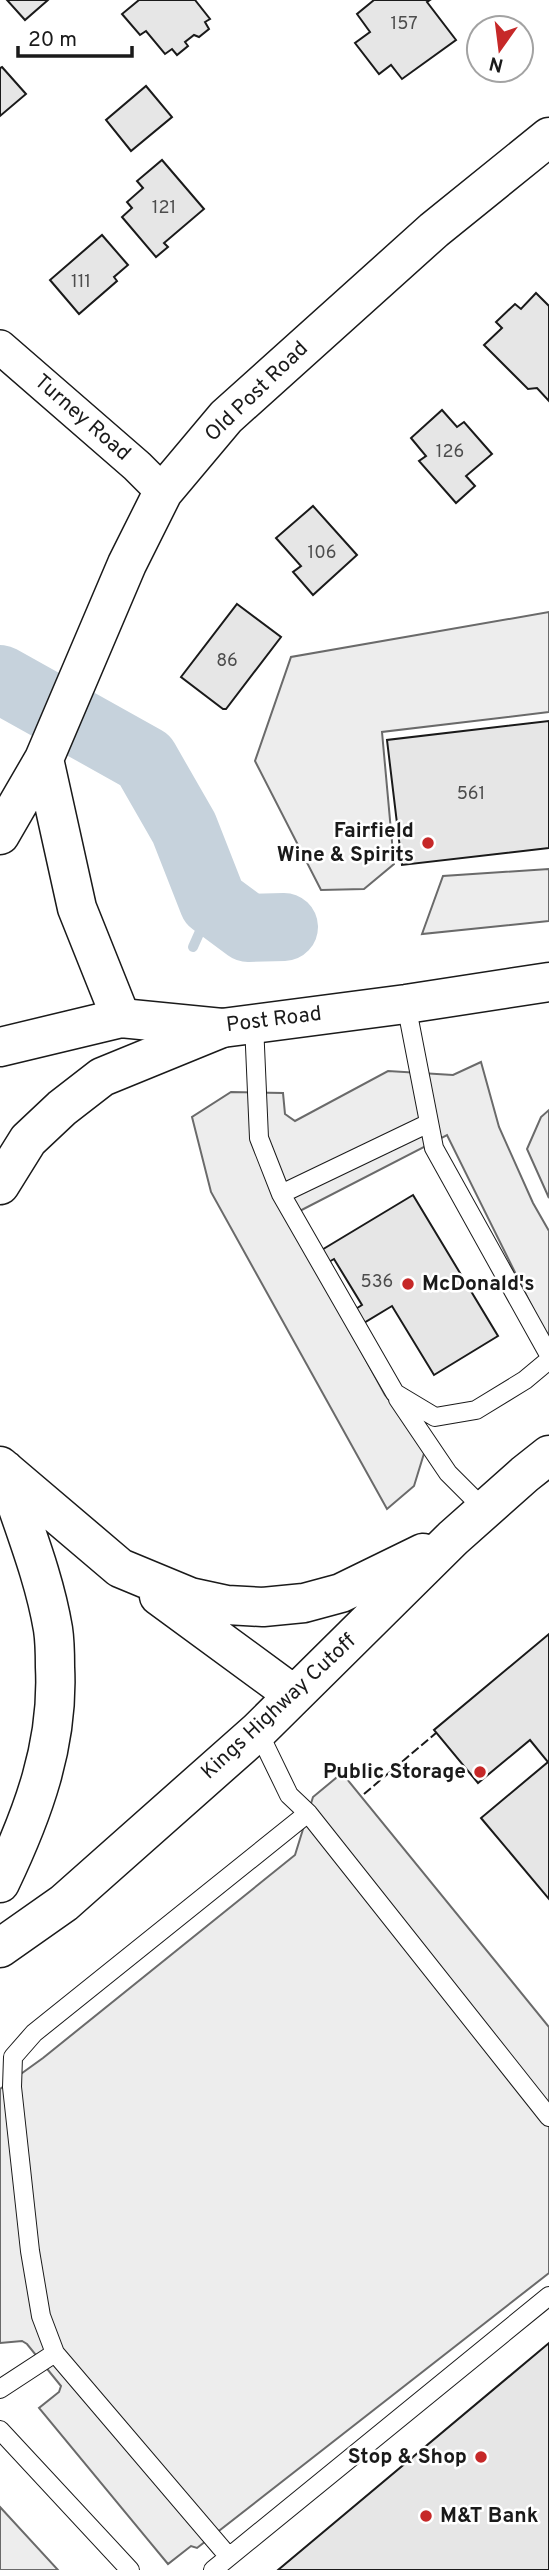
<svg xmlns="http://www.w3.org/2000/svg" width="549" height="2570" font-family="Overpass,sans-serif">
<rect width="100%" height="100%" fill="#fff"/>
<path fill="#ededed" stroke="#6a6a6a" stroke-width="2" d="M549 612V712L382 732 394 864 364 889 321 890 255 761 291 657Z
M549 869V921L422 934 443 876Z
M481 1062 499 1127 533 1203 549 1231V1341L447 1135 288 1217 385 1395 426 1447 414 1486 387 1509 211 1192 192 1117 231 1092 283 1093 285 1114 295 1121 388 1071 453 1075Z
M549 1110V1198L527 1149 541 1117Z
M342 1773 549 2027V2273L197 2548 191 2546 168 2564 39 2408 59 2392 61 2386 27 2344 22 2341 0 2343V2089L43 2058 295 1855 313 1797Z
M0 2507 58 2570H0Z"/>
<g fill="none" stroke-linecap="round" stroke-linejoin="round">
<path stroke="#c6d2dc" stroke-width="10" d="M193 947 213 902"/>
<path stroke="#c6d2dc" stroke-width="68" d="M0 679 145 760 184 828 213 902 248 928 284 927"/>
</g>
<path fill="#e6e6e6" stroke="#1a1a1a" stroke-width="2" d="M7 0H48L25 20Z
M139 0H195L210 19 205 22 209 29 199 37 194 35 185 42 188 46 177 55 172 49 165 54 146 31 140 35 122 14Z
M374 0H430L427 2 456 40 402 79 391 65 379 74 355 43 370 32 357 14Z
M2 67 26 94 0 116V68Z
M146 86 172 117 131 151 106 120Z
M162 160 204 209 164 243 168 247 156 257 122 217 132 208 127 202 143 188 137 181Z
M102 235 128 265 114 277 117 281 79 314 50 280Z
M536 293 549 306V401L537 388 528 389 484 345 502 328 496 322 515 304 521 309Z
M442 410 457 427 464 422 492 454 466 476 475 486 456 503 419 461 426 456 411 438Z
M313 506 357 555 313 595 293 572 301 566 276 538Z
M237 604 281 637 226 709H223L181 677Z
M549 721V848L402 865 387 740Z
M413 1195 498 1336 434 1375 392 1306 362 1324 354 1310 362 1305 334 1259 327 1263 320 1251Z
M549 1634V1899L481 1818 548 1762 530 1740 478 1783 434 1730Z
M549 2343V2570H278Z"/>
<g fill="none" stroke-linecap="round" stroke-linejoin="round">
<g stroke="#1a1a1a" stroke-width="20">
<path id="service" d="M406 1004 434 1148 549 1355
M254 1024 259 1138 281 1194 395 1393 435 1417 476 1410 525 1380 549 1360
M281 1194 429 1123
M398 1399 448 1473 485 1510
M258 1731 289 1795 308 1813 549 2117
M55 2353 41 2316 30 2251 12 2087 13 2057 34 2033 308 1813
M0 2389 55 2353 229 2557
M0 2430 130 2570
M213 2570 549 2296"/>
</g>
<g stroke="#1a1a1a" stroke-width="36">
<path id="minor" d="M0 347 137 466 163 492"/>
</g>
<g stroke="#1a1a1a" stroke-width="41">
<path id="tertiary" d="M44 759 77 908 121 1018
M0 835 44 759 127 564 163 492 226 417 434 230 549 137"/>
</g>
<g stroke="#1a1a1a" stroke-width="41">
<path id="secondary" d="M0 1047 121 1018 222 1028"/>
</g>
<g stroke="#1a1a1a" stroke-width="41">
<path id="primary" d="M0 1185 28 1140 62 1108 102 1077 222 1028 406 1004 549 982
M0 1466 120 1568 190 1597 227 1605 263 1607 304 1603 341 1593 423 1553
M159 1596 294 1695
M0 1883C33 1814 59 1744 55 1667 55 1655 55 1642 53 1629 44 1575 22 1523 5 1470
M0 1948 64 1903 258 1731 453 1538 525 1474 549 1455"/>
</g>
<use href="#service" stroke="#fff" stroke-width="18"/>
<use href="#minor" stroke="#fff" stroke-width="33"/>
<use href="#tertiary" stroke="#fff" stroke-width="38"/>
<use href="#secondary" stroke="#fff" stroke-width="38"/>
<use href="#primary" stroke="#fff" stroke-width="38"/>
<path stroke="#1a1a1a" stroke-width="2" stroke-dasharray="9 3.5" stroke-linecap="butt" d="M364 1794 436 1733"/>
</g>
<g fill="#c62828" stroke="#fff" stroke-width="2.5">
<circle cx="428" cy="843" r="7"/>
<circle cx="408" cy="1284" r="7"/>
<circle cx="480" cy="1772" r="7"/>
<circle cx="481" cy="2457" r="7"/>
<circle cx="426" cy="2516" r="7"/>
</g>
<g text-anchor="middle" dominant-baseline="central" stroke-width="5" stroke-linejoin="round" paint-order="stroke">
<g font-size="18" fill="#4d4d4d">
<text x="404" y="24">157</text>
<text x="164" y="208">121</text>
<text x="81" y="282">111</text>
<text x="450" y="452">126</text>
<text x="322" y="553">106</text>
<text x="227" y="661">86</text>
<text x="471" y="794">561</text>
<text x="377" y="1282">536</text>
</g>
<g font-size="21" fill="#1a1a1a" stroke="#fff">
<text transform="translate(257 392) rotate(-44)">Old Post Road</text>
<text transform="translate(82 418) rotate(41)">Turney Road</text>
<text transform="translate(274 1020) rotate(-7)">Post Road</text>
<text transform="translate(279 1707) rotate(-43)">Kings Highway Cutoff</text>
</g>
<g font-size="21" font-weight="bold" fill="#1a1a1a" stroke="#fff" text-anchor="end">
<text x="414" y="831">Fairfield<tspan x="414" dy="24">Wine &amp; Spirits</tspan></text>
<text x="422" y="1284" text-anchor="start">McDonald's</text>
<text x="466" y="1772">Public Storage</text>
<text x="467" y="2457">Stop &amp; Shop</text>
<text x="440" y="2516" text-anchor="start">M&amp;T Bank</text>
</g>
</g>
<g transform="translate(500 49) rotate(194)"><circle r="33" fill="#ffffff" stroke="#a3a3a3" stroke-width="2"/>
<path d="M0-5L12 26L0 18L-12 26Z" fill="#c62828"/>
<text y="-10" font-size="19" font-weight="bold" text-anchor="middle" fill="#1a1a1a">N</text>
</g>
<path d="M18 46v10h114v-10" fill="none" stroke="#1a1a1a" stroke-width="3.5"/>
<text x="28" y="46" font-size="21" fill="#1a1a1a" stroke="#ffffff" stroke-width="5" paint-order="stroke">20 m</text>
</svg>
